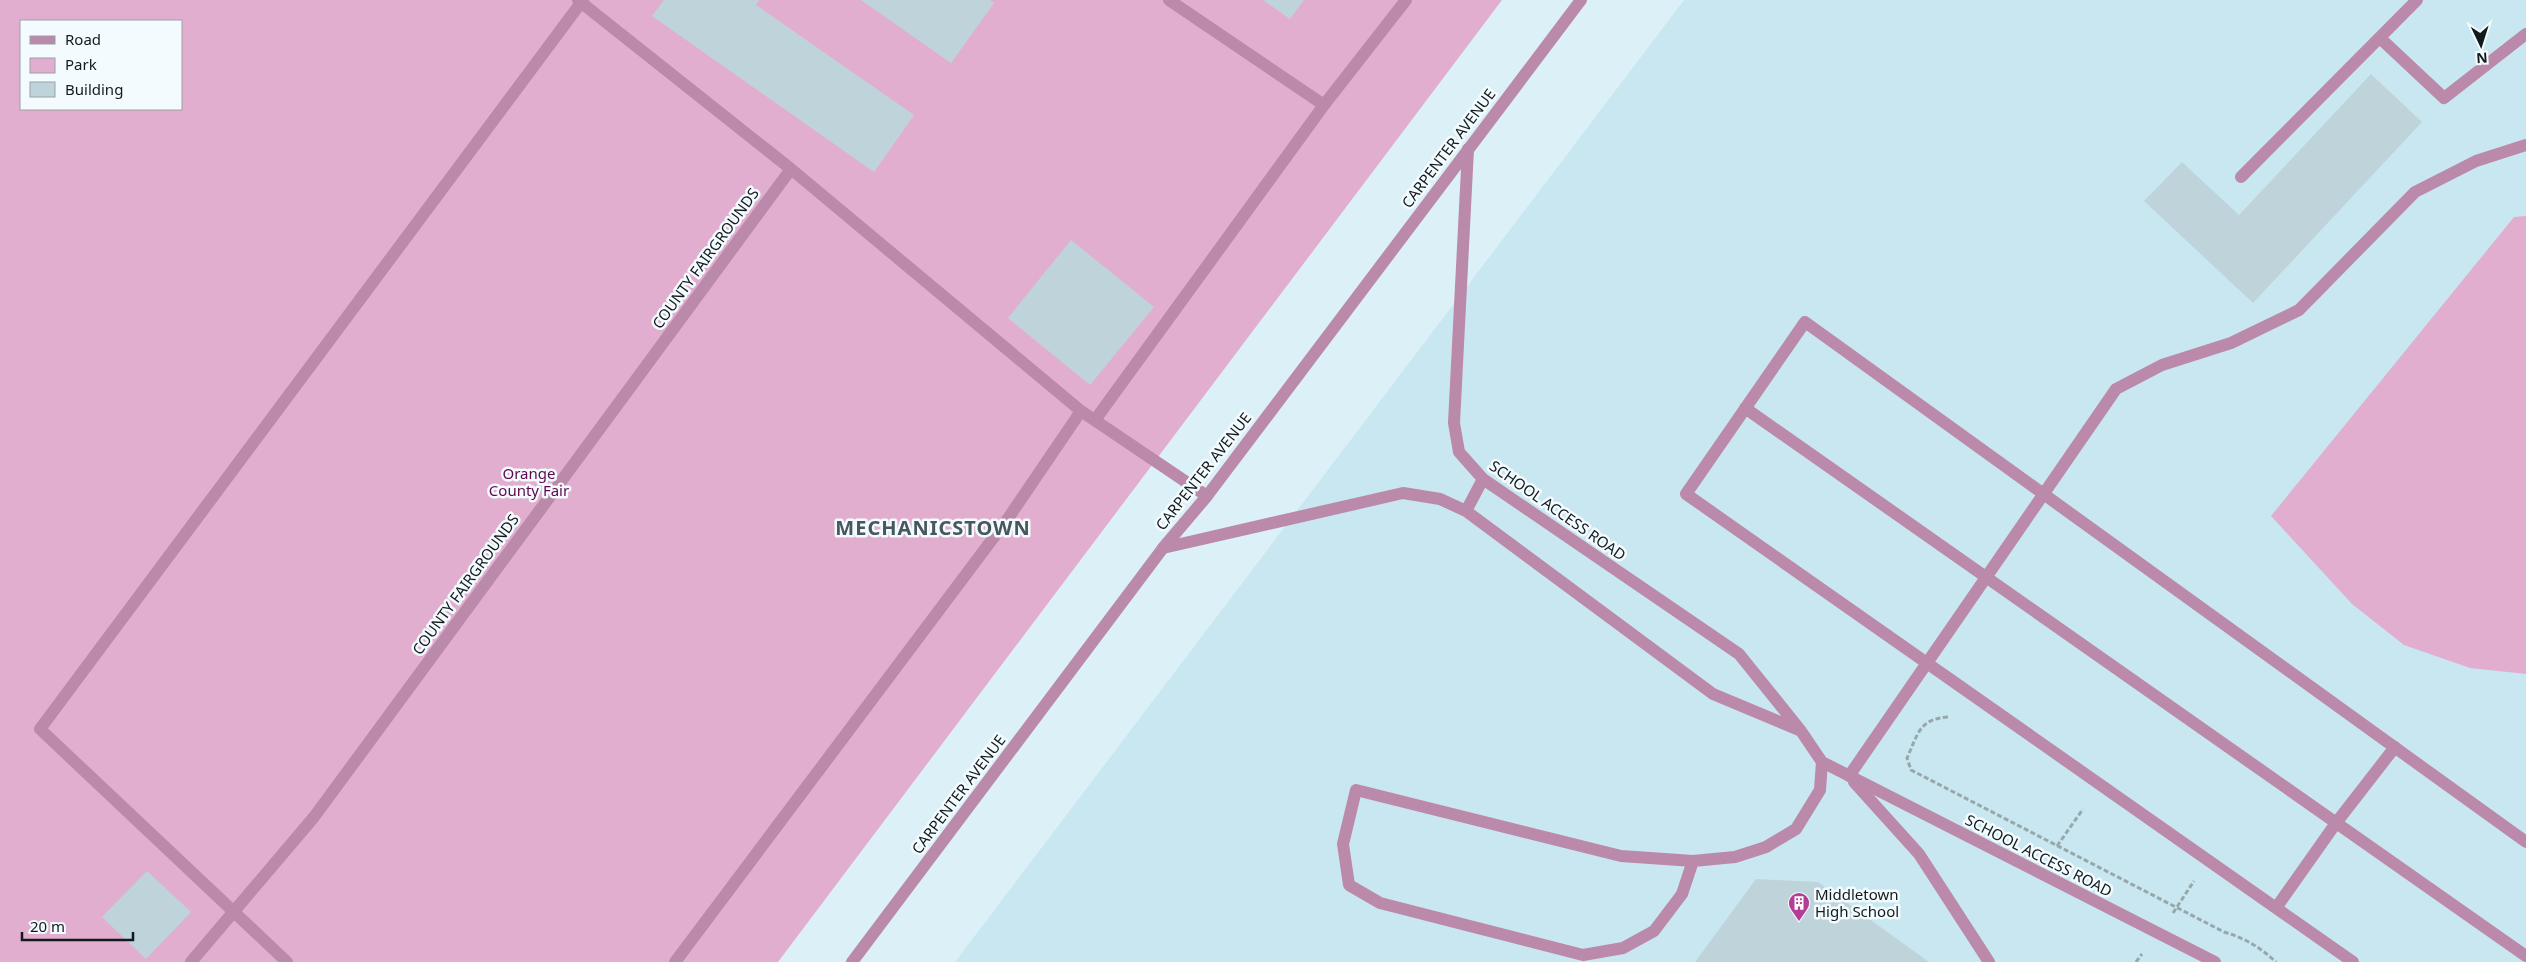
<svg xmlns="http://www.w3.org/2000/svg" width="2526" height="962" font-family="'Noto Sans',sans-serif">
<rect width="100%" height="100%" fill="#dcf1f7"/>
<path fill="#c9e7f0" d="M1684 0H2526V962H955Z"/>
<path fill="#e2aed0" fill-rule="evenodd" d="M0 0H1502L778 962H0ZM21 21H181V109H21Z
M2526 216V674L2470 668 2404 645 2352 604 2271 516 2514 217Z"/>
<path fill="#bfd4da" d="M664 0H759L756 5 914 115 874 172 652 16Z
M861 0H990L994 3 951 63Z
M1263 0H1304L1290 19Z
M2371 74 2422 122 2253 303 2144 201 2182 162 2239 215Z
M1071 240 1154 307 1090 385 1008 318Z
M147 871 191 912 146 959 102 917Z
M1756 879 1818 882 1929 962H1695Z"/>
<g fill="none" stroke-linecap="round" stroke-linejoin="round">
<path stroke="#97a8ac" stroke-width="3" stroke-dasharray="5 2.5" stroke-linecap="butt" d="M1948 717C1919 719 1918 734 1907 758L1911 770 2224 932C2245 938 2261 948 2276 962
M2057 846 2083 809
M2173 913 2194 881
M2136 962 2142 954"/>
<path stroke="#bb89aa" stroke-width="12" d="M2380 38 2444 98 2526 34
M1468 149 1454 423 1459 452 1483 479 1739 654 1801 731 1822 762 2215 962
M2241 177 2417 0
M1745 408 2526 956
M1095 420 1324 105 1406 0
M1466 511 1483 479
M1163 548 1403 493 1440 499 1466 511 1713 694 1799 730
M1849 776 2116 389 2162 365 2231 343 2299 310 2415 192 2476 161 2526 145
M1854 782 1919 854 1989 962
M1693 861 1682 894 1654 931 1623 948 1583 955 1380 903 1349 885 1343 844 1356 790 1621 856 1693 861 1735 857 1766 847 1796 829 1820 790 1822 762
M2276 908 2336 823 2395 747
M287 962 40 729 583 0
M675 962 1009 517 1081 411
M2353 962 1686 494 1805 322 2526 842"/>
<path stroke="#bb89aa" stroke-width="12" d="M578 0 791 169 1081 411 1207 496
M1169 0 1324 105
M191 962 314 817 791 169
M852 962 1163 548 1207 496 1581 0"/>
</g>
<defs>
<g id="building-pin" transform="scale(1.125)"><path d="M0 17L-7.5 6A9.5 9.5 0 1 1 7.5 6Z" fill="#b33e95" stroke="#f3fbfe"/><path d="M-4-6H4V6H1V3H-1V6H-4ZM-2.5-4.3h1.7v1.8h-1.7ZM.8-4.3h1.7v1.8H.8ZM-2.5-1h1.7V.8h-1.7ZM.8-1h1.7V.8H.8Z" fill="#fff"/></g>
</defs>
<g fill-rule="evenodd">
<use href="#building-pin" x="1799" y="903"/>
</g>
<g text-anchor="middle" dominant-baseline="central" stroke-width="5" stroke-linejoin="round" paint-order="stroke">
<g font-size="15" fill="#131a1d" stroke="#f3fbfe">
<text transform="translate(1448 148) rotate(-53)">CARPENTER AVENUE</text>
<text transform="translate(705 258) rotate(-54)">COUNTY FAIRGROUNDS</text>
<text transform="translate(1203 471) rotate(-52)">CARPENTER AVENUE</text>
<text transform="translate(1558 510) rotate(35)">SCHOOL ACCESS ROAD</text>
<text transform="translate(465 584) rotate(-54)">COUNTY FAIRGROUNDS</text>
<text transform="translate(958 794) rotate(-53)">CARPENTER AVENUE</text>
<text transform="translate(2039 855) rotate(27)">SCHOOL ACCESS ROAD</text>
</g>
<g font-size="15" fill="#5f084c" stroke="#f3fbfe">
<text x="529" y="473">Orange<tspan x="529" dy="17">County Fair</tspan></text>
</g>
<g font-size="15" fill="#131a1d" stroke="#f3fbfe" text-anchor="start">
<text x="1815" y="894">Middletown<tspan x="1815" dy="17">High School</tspan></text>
</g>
<g font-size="20" font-weight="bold" letter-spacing="1" fill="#46575d" stroke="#f3fbfe">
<text x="933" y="527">MECHANICSTOWN</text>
</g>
</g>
<rect x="20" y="20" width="162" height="90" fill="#f3fbfe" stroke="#99a1a4"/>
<rect x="30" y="36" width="25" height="8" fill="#bb89aa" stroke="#99a1a4"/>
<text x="65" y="45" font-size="15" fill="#131a1d">Road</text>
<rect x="30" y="58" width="25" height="15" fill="#e2aed0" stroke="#99a1a4"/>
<text x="65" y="70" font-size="15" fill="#131a1d">Park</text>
<rect x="30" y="82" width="25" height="15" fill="#bfd4da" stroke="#99a1a4"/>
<text x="65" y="95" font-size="15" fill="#131a1d">Building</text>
<g transform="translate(2481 45) rotate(176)" stroke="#f3fbfe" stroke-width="4" paint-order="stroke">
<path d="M0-4L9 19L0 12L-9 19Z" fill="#131a1d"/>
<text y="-8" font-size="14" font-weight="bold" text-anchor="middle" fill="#131a1d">N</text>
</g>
<path d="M22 932v8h111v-8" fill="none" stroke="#131a1d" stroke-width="2.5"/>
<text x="30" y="932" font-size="15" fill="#131a1d" stroke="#f3fbfe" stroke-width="4" paint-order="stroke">20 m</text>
</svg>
